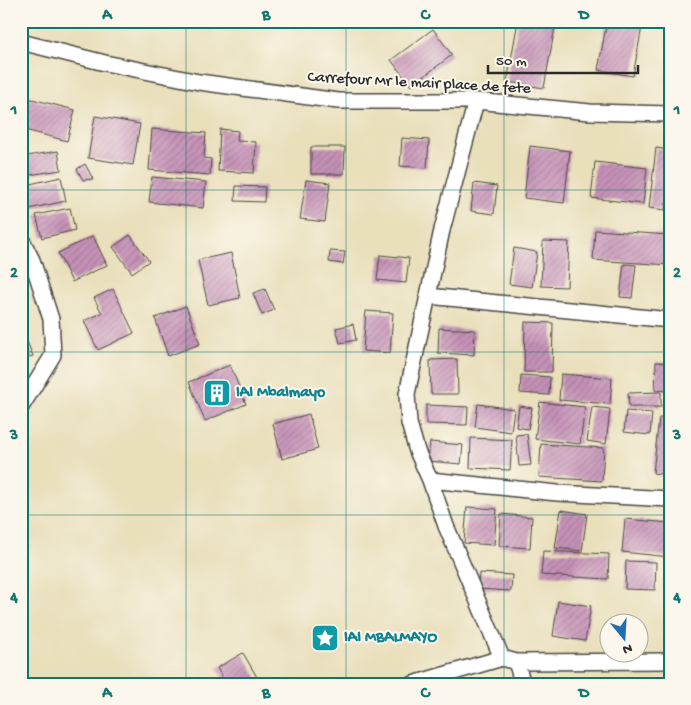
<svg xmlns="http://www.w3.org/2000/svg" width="691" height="705" font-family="'Gochi Hand',sans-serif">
<defs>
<pattern id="building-hatch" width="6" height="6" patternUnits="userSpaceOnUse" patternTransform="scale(1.25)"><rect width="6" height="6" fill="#c692b8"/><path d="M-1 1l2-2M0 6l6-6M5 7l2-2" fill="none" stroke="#a17796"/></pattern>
</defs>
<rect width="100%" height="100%" fill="#fbf7ec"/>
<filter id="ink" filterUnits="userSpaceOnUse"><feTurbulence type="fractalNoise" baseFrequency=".02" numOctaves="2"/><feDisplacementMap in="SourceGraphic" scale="10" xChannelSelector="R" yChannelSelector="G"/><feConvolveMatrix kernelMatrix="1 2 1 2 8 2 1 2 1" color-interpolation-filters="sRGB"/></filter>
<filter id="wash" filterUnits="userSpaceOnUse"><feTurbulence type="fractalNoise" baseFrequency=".0096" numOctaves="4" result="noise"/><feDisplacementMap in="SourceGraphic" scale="20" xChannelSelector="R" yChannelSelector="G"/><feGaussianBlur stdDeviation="1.12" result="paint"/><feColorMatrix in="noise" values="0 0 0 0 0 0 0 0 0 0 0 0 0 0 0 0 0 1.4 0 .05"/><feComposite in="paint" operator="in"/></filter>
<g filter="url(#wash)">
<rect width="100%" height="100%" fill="#e9dfbb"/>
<g id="blocks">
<path fill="url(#building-hatch)" d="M518 21H556L544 88 507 82Z
M607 21H643L633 76 598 70Z
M433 29 452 55 411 86 391 60Z
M28 98 75 110 67 141 21 129Z
M95 116 140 124 133 165 88 158Z
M152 129 206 133 204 158 211 159 210 175 149 170Z
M220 129 238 131 237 141 256 142 254 173 218 171Z
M402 138 429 140 427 168 400 166Z
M530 146 570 151 564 203 524 198Z
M311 147H345L344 174H311Z
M656 148 670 150V204L666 203 665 210 649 208Z
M58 151 61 170 29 175 27 156Z
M595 162 647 168 643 204 591 198Z
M85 164 93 179 83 180 77 169Z
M61 177 66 201 24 210 21 186Z
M152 177 206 182 203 208 149 202Z
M306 180 330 183 325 222 300 219Z
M474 183 497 186 494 214 471 211Z
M236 186 265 187 264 202 235 201Z
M70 208 75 230 42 238 36 215Z
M595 230 670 235V265L593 260Z
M130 235 149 261 132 273 113 247Z
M93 236 107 265 72 282 58 253Z
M543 241 569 242 567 287 541 286Z
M514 248 537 252 532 287 509 284Z
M330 251 345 252 343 264 329 262Z
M231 253 240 298 208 305 198 260Z
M380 255 409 258 406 283 377 280Z
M624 264 636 265 632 298 620 297Z
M113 289 134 333 98 350 84 321 102 313 94 298Z
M265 289 274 310 262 315 253 293Z
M186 306 200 344 168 356 155 318Z
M366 311 393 313 390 353 363 351Z
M525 322 553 323 552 372H524Z
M353 324 356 340 340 343 336 328Z
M21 327 33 356 21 360Z
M439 328 475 330 474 355 438 353Z
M457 359 458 394H431L430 360Z
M656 362 670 363V391L655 390Z
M230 365 246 404 205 421 189 382Z
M561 374 612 378 610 404 559 400Z
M521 375 550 377 549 395 520 393Z
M661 392V407H629L628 393Z
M540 402 585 407 580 444 535 439Z
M478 404 514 409 511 432 475 427Z
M426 405 468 407 467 425 426 424Z
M519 406 532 408 528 429 516 427Z
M592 407 610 409 606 444 587 441Z
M626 411 652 413 650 435 624 432Z
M309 414 318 449 282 459 273 424Z
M659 418 670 419 669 475 653 473Z
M527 434 531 465 519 466 516 435Z
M471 438 512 440 510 470 470 468Z
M430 442 463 445 461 464 428 461Z
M541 444 604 448 602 481 539 477Z
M467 507 497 509 494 545 464 543Z
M561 510 587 514 582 551 555 548Z
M501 514 532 517 530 548 499 546Z
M625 519 670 523V557L622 552Z
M543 551 609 554 608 579 541 575Z
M626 561 656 562 655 590 625 589Z
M479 573 512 575 511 591 478 589Z
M558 601 591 606 585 641 553 636Z
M243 653 261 684H226L217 668Z"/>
</g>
</g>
<g filter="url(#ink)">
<use href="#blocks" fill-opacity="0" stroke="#484641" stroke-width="1"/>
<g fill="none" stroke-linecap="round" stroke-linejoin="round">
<g stroke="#484641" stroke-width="18">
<path id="minor" d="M21 42 105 63 199 82 338 101H476L590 112 670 114
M476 101 442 230 407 394 409 423 417 451 430 480 446 526 502 658
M21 238 32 260 51 319 53 355 21 407
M428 296 670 320
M430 480 557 493 670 499
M516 662 523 684
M413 684 502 658 516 662 670 661"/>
</g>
<use href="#minor" stroke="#fff" stroke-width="15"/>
</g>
</g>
<path fill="none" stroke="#0f766e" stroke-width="1" stroke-opacity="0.55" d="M186 21V684M346 21V684M504 21V684M21 190H670M21 352H670M21 515H670"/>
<defs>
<g id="building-square" transform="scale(1.4375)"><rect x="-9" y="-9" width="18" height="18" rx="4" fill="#0f9aa8" stroke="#fbf7ec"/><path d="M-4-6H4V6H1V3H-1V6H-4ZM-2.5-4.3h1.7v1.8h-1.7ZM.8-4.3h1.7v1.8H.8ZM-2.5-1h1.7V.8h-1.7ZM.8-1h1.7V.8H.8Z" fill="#fff"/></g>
<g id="sight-square" transform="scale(1.4375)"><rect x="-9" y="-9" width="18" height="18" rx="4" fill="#0f9aa8" stroke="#fbf7ec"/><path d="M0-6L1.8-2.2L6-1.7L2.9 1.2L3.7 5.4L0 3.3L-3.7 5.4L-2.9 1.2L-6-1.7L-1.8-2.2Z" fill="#fff"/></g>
</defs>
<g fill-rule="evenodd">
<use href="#building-square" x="217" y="393"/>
<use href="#sight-square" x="325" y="638"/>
</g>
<g text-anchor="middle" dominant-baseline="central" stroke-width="4" stroke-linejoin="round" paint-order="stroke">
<g font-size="16" fill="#2b2b2b" stroke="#fbf7ec">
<text transform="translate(419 84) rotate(3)">Carrefour Mr le mair place de fete</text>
</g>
<g font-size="16" font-weight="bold" fill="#0d838f" stroke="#fbf7ec" text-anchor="start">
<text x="236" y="393">IAI Mbalmayo</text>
<text x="344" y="638">IAI MBALMAYO</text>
</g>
</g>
<rect width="691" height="705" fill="none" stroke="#fbf7ec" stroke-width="55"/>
<g transform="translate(624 638) rotate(162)"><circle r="24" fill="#fbf7ec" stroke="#a8a59f"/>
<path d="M0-4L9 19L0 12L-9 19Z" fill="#1f6fb2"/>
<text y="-8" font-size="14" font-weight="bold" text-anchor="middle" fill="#2b2b2b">N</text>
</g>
<path d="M488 65v8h150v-8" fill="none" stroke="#2b2b2b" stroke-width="2.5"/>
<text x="496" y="65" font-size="15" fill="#2b2b2b" stroke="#fbf7ec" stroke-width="4" paint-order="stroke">50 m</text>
<rect x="28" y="28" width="636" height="650" fill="none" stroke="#0f766e" stroke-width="2"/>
<g font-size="16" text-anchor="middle" font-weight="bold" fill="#0f766e">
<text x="107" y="19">A</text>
<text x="266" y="19">B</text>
<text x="425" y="19">C</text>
<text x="584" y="19">D</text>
<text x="14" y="114">1</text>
<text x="677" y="114">1</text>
<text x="14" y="277">2</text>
<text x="677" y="277">2</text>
<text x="14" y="439">3</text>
<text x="677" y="439">3</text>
<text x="14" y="602">4</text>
<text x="677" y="602">4</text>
<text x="107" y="697">A</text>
<text x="266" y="697">B</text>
<text x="425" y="697">C</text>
<text x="584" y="697">D</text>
</g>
</svg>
